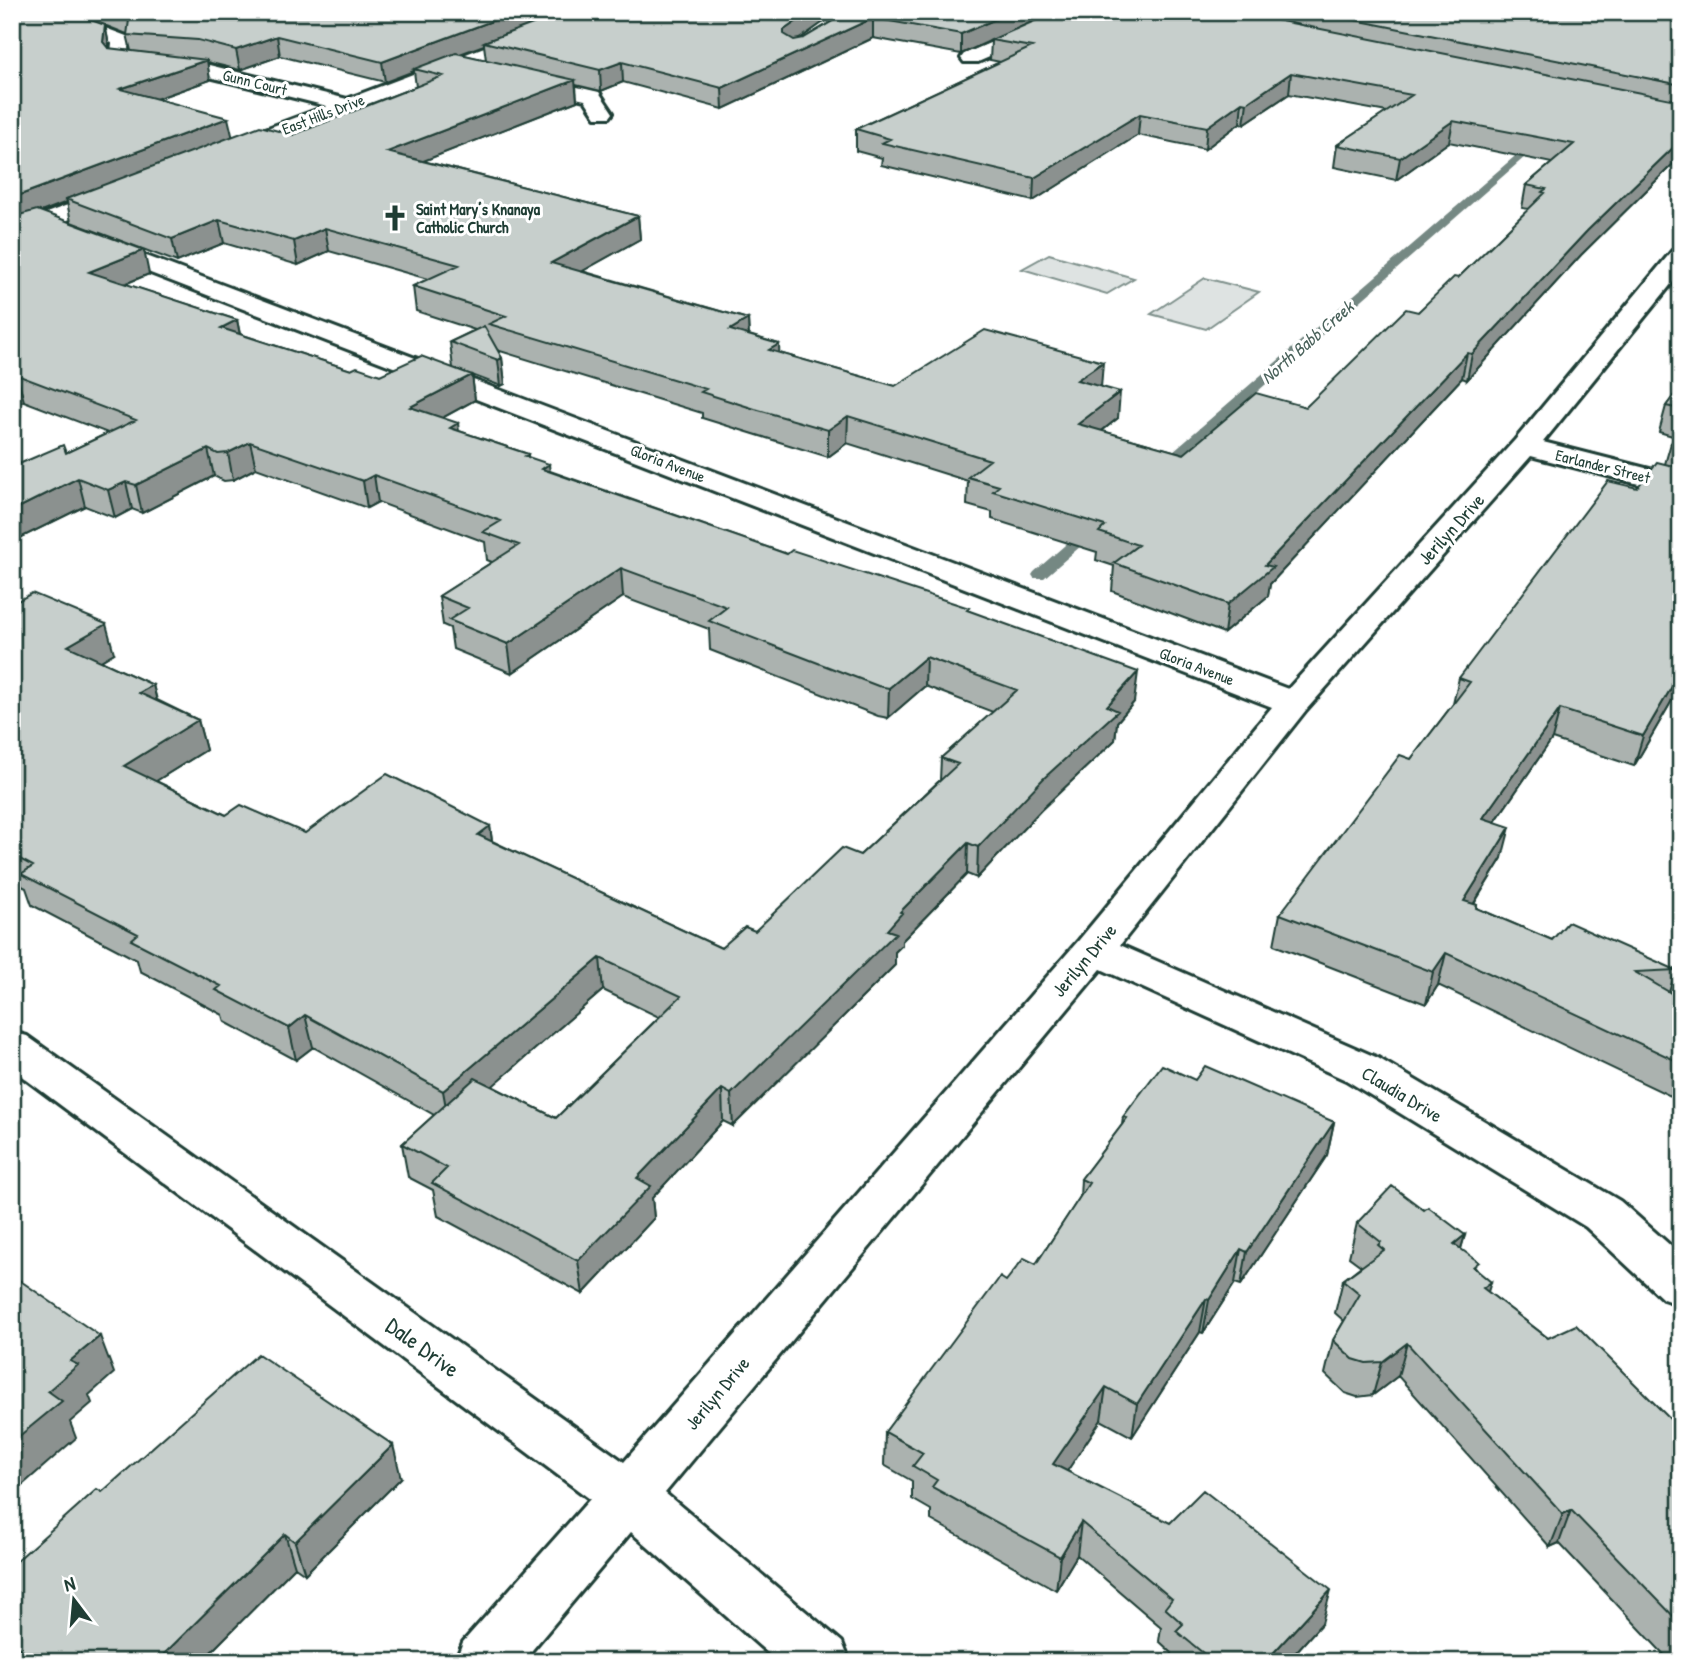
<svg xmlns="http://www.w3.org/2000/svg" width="1693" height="1674" font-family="'Patrick Hand',sans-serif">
<rect width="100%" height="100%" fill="#fff"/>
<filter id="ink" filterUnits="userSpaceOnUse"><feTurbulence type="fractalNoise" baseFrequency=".0143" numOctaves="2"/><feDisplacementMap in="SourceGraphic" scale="14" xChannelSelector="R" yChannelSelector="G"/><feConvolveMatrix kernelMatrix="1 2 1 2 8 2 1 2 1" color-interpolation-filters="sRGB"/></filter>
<g filter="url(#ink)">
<path fill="#dee3e2" stroke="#7e908b" stroke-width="2" d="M1049 254 1134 278 1107 294 1022 269Z
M1205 278 1259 292 1206 329 1151 314Z"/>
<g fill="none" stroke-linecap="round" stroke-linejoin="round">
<path fill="#758883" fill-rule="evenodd" d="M1535 139 1543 141 1168 470H1158V464Z
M1092 525 1097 526V532L1044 578H1034L1032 575 1034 572 1087 526Z"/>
<g stroke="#1f3d34" stroke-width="6">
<path id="minor" d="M41 12H63L129 37 131 41 128 47 129 57 201 63 347 99 577 12H603L600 16 230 156 222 155 219 150 222 145 327 106 201 75 113 66 110 62 112 43 61 25Z
M1061 12H1086L1083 16 978 62H964L961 58 964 54Z
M525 75 599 92 613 113 610 117H596L585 100 518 85 515 81 518 77Z
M118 186 126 188 129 193 126 198 12 241V226Z
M99 238 1288 689 1515 440 1672 251 1681 249V272L1543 442 1681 477V495L1531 456 1306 710 1120 945 1378 1058 1620 1201 1681 1255V1305L1663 1299 1586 1227 1346 1080 1101 969 665 1493 842 1642 850 1662H778L631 1532 522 1662H455L463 1642 590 1499 12 1069V1032L27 1036 624 1462 1079 940 1272 707 91 250 87 245 91 240Z"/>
</g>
<use href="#minor" fill="#fff" fill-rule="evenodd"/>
</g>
<path fill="#abb2af" stroke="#1f3d34" stroke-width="2" fill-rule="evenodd" d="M12 12 105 25 109 45V49L131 51 127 34 71 12H844L822 23 799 39 804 38 848 12H1681V156L1581 255 1467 380 1462 378 1270 584 1268 596 1224 633 1112 591 1114 566 1096 560 1097 552 992 519V512L967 505 968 481 847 443 828 457 702 418V413L497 350 502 358 505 384 501 386 472 375 475 400 442 418 459 431 528 454V457L550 471 787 554 969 611 1134 702 1117 722 1115 740 1041 810 977 878 967 874 902 941V945L895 952V965L733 1126 723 1121 652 1198 654 1218 583 1294 438 1216 433 1190 408 1177 402 1144 434 1115 313 1047 296 1060 225 1022 223 1015 140 971 137 960 32 905 26 888 12 881V604L114 653 101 661 153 685 157 700 198 720 206 750 156 781 226 815 305 833 490 826 492 841 721 948 755 931 860 855 940 780 941 758 993 712 925 686 888 718 878 716 710 650 709 629 623 597 512 673 453 649 450 628 443 625 439 596 492 562 487 560 485 542 378 502 367 508 256 468 233 480 224 481 214 476 142 513 132 509 115 518 85 506 12 542V467L66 453 108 433 24 401 12 405ZM873 38 961 54 991 41 990 60 1000 62 856 129V151L882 158 881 165 1033 201 1138 135 1205 149 1240 123 1244 124 1289 94 1387 112 1337 145 1334 167 1396 180 1449 142 1552 163 1526 185 1522 208 1529 209 1458 278 1306 407 1184 454 1102 431 1118 418 1101 387 895 386 779 353V344L749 335 748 319 582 271 640 239 638 216 423 161 577 101 576 85 601 91 623 82 723 109ZM484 45 486 60 459 54ZM280 56 385 82 414 71 416 87 293 135 232 137 156 99 210 80 207 62 240 70ZM67 202 71 222 177 262 224 243 298 265 329 251 428 279 413 286 416 311 475 330 450 342 453 368 380 375 351 370 240 334 237 320 125 284 149 274 42 212ZM603 990 659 1017 556 1118 492 1086Z
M1681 386V685L1634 766 1552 739 1495 822 1502 858 1474 904 1477 905V908L1552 940 1676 970 1669 992 1681 999V1101L1438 985 1426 1004 1274 945 1280 914 1411 759 1453 704 1459 678 1637 488 1665 464 1671 443 1676 437 1659 432 1666 406Z
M1195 1080 1334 1122 1327 1155 1241 1285 1235 1283 1203 1333 1200 1332 1132 1437 1101 1420 1067 1471 1322 1623 1287 1662H1171L1172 1653 1159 1641 1161 1627 1077 1555 1056 1590 931 1520V1510L912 1499V1481L884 1465 885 1432 1006 1281 1036 1264 1080 1197 1081 1179 1122 1125 1123 1117Z
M1424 1210 1465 1235 1461 1249 1477 1270 1488 1292 1548 1338 1681 1430V1662H1671L1559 1543 1550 1547 1398 1376 1373 1395 1357 1397 1345 1393 1325 1374 1333 1340 1344 1321 1335 1313 1343 1280 1361 1266 1349 1257 1357 1223Z
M401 1478 305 1574 295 1567 201 1662H12V1565L102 1492Z"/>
<path fill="#8b918f" stroke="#1f3d34" stroke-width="2" d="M516 12H569L484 42V45L417 70 414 69V71L385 82 382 62Z
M810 12H844L822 23 784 50V30Z
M1012 12H1054L961 54V34Z
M873 18V38L723 109 722 88Z
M105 25 109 45 107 62 103 42Z
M277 36 280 56 240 70 236 50Z
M207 60 210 80 124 110 120 89Z
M622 62 623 82 601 91 600 70Z
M1291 73 1289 94 1244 124 1247 103Z
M575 80 577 101 390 174 387 152Z
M1242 102 1240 123 1205 149 1207 127Z
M1140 114 1138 135 1033 201 1034 178Z
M228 118 233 139 66 199 67 202 12 223V198Z
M1453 121 1449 142 1396 180 1400 158Z
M1681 140V156L1581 255 1467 380 1472 354 1587 231Z
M638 216 640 239 554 287 551 263Z
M219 220 224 243 177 262 172 239Z
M325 228 329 251 298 265 294 241Z
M144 250 149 274 95 296 89 272Z
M748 319 749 344 730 330Z
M237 320 242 345 221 328Z
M779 344 780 369 769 350Z
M1467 353 1462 378 1270 584 1268 596 1224 633 1228 604Z
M502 358 505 384 501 386 498 360Z
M1103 362 1101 388 1077 380Z
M17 375 24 401 12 405V376Z
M472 375 475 400 413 434 410 407Z
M1120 392 1118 418 1076 451 1078 424Z
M848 416 847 443 828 457V430Z
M458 423 461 450 450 428Z
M250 442 256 468 233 480 228 453Z
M208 449 214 476 142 513 136 485Z
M549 464 552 491 542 469Z
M374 475 378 502 367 508 363 481Z
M78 478 85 506 12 542V511Z
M126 482 132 509 115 518 108 490Z
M621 568 623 597 512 673 508 644Z
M106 624 114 653 77 675 68 646Z
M926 657 925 686 888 718 889 688Z
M1681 671V685L1634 766 1643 736Z
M1138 672 1134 702 1117 722 1115 740 1041 810 977 878 978 847Z
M153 685 160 714 139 693Z
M1560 709 1552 739 1476 849 1483 818Z
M198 720 206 750 132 796 124 766Z
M490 826 494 857 478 835Z
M1510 827 1502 858 1456 932 1464 901Z
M968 843 967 874 902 941V945L895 952V965L733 1126 731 1094 887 930 900 912Z
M1446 953 1438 985 1426 1004 1433 972Z
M600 958 603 990 449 1124 443 1091Z
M305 1015 313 1047 296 1060 289 1028Z
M722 1089 723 1121 652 1198 654 1218 583 1294 578 1261 637 1178Z
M1334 1122 1327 1155 1241 1285 1247 1252Z
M1465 1235 1455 1268 1454 1244Z
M1241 1249 1235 1283 1203 1333 1209 1300Z
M1491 1282 1481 1315 1483 1288Z
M1206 1299 1200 1332 1132 1437 1137 1404Z
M100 1336 114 1373 89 1395 92 1403 70 1422 76 1438 12 1494V1442L48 1391 70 1361Z
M1407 1343 1398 1376 1373 1395 1382 1362Z
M1106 1387 1101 1420 1050 1497 1053 1464Z
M393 1445 401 1478 305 1574 295 1542Z
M1571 1510 1559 1543 1550 1547 1563 1514Z
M1081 1522 1077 1555 1056 1590 1060 1557Z
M285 1534 295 1567 201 1662H156Z
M1331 1590 1322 1623 1287 1662H1265Z"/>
<path fill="#c7cfcc" stroke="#1f3d34" stroke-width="2" d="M12 12H68L105 25 103 42 108 48 207 60 120 89 228 118 12 198Z
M118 12H516L382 62 277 36 236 50 198 40 127 35 129 20 126 15Z
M565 12H810L784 30V34L794 40 804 38 848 12H1012L961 34 873 18 722 88 622 62 600 70 484 42Z
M1055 12H1236L1681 101V140L1587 231 1472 354 1467 353 1265 565 1273 567 1228 604 1114 563 1138 545 1099 532 1105 526 993 491 999 486 968 477 990 460 848 416 828 430 755 409 701 392 706 389 489 324 506 316 413 286 459 265 325 228 294 241 219 220 172 239 66 199 260 126 293 135 443 76 414 69 456 53 575 80 387 152 638 216 551 263 748 319 730 330 779 344 769 350 895 386 985 330 1103 362 1077 380 1120 392 1078 424 1184 454 1256 393 1306 407 1406 309 1418 312 1454 277 1458 278 1545 193 1542 192 1546 189 1526 185 1574 144 1453 121 1400 158 1337 145 1412 95 1291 73 1247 103 1242 102 1207 127 1140 114 1034 178 882 143 890 139 856 129 1032 47 991 40Z
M1315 12H1681V85Z
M37 210 144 250 89 272 237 320 221 328 351 370 357 367 380 375 421 356 472 375 410 407 458 423 450 428 528 454 525 456 549 464 542 469 787 554 792 550 969 608 967 610 1138 672 1107 706 1118 711 1043 779 978 847 968 843 900 912 902 913 887 930 896 933 731 1094 722 1089 637 1178 651 1186 578 1261 432 1183 447 1168 402 1144 475 1078 556 1118 681 996 600 958 443 1091 305 1015 289 1028 216 990 221 986 131 940 138 934 21 874 33 866 12 855V604L32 593 106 624 68 646 153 685 139 693 198 720 124 766 226 815 241 805 305 833 387 774 490 826 478 835 721 948 745 927 755 931 842 848 860 855 958 764 941 758 1017 690 926 657 889 688 878 686 709 621 727 607 621 568 508 644 449 620 468 608 439 596 519 545 483 532 501 521 374 475 363 481 250 442 228 453 218 454 208 449 136 485 126 482 108 490 78 478 12 511V467L63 445 66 453 136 420 17 375 12 376V217Z
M484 326 502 358 498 360 450 342Z
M1681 386V409L1666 406Z
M1681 431V446L1671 443Z
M1657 462 1681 468V671L1643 736 1560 709 1483 818 1510 827 1464 901 1477 905 1476 908 1552 940 1568 922 1676 970 1635 972 1681 999V1063L1446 953 1433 972 1280 914 1400 755 1411 759 1470 682 1459 678 1608 481 1637 488Z
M1162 1065 1195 1080 1205 1066 1334 1122 1247 1252 1241 1249 1209 1300 1206 1299 1137 1404 1106 1387 1053 1464 1170 1523 1203 1490 1331 1590 1265 1662H1203L1208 1657 1176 1631 1183 1624 1165 1608 1172 1599 1081 1522 1060 1557 932 1487 937 1480 913 1466 923 1453 885 1432 1000 1277 1006 1281 1024 1258 1036 1264 1089 1183 1081 1179 1127 1118 1123 1117Z
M1392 1186 1424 1210 1428 1207 1465 1235 1454 1244 1479 1262 1473 1267 1491 1282 1483 1288 1548 1338 1576 1325 1681 1430V1624L1571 1510 1563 1514 1407 1343 1382 1362 1366 1363 1353 1359 1333 1340 1360 1294 1343 1280 1384 1250 1378 1245 1381 1242 1357 1223Z
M12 1275 100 1336 70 1361 78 1365 48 1391 62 1401 12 1442Z
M258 1354 393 1445 295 1542 285 1534 156 1662H12V1659L22 1650 12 1642V1565L97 1489 102 1492Z"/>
</g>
<defs>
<g id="church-bare" transform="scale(2.1)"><path d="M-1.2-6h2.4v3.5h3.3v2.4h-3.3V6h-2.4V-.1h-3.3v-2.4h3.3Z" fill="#1f3d34" stroke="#fff" stroke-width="2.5" paint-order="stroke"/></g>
</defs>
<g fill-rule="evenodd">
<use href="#church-bare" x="395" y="218"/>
</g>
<g text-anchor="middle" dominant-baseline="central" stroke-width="6" stroke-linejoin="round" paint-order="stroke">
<g font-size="16" fill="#1f3d34" stroke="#fff">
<text transform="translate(255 82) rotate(14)">Gunn Court</text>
<text transform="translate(323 114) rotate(-21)">East Hills Drive</text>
<text transform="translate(668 463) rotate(21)">Gloria Avenue</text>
<text transform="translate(1603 466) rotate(14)">Earlander Street</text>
<text transform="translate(1197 666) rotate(21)">Gloria Avenue</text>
</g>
<g font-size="16" font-weight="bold" fill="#1f3d34" stroke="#fff" text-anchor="start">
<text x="416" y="209">Saint Mary’s Knanaya<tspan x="416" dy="18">Catholic Church</tspan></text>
</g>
<g font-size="18" font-style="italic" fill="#4a625b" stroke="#fff">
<text transform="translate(1307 342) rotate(-41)">North Babb Creek</text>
</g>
<g font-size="19" fill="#1f3d34" stroke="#fff">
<text transform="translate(1451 529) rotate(-48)">Jerilyn Drive</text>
<text transform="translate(1084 960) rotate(-50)">Jerilyn Drive</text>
<text transform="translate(1402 1094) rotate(31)">Claudia Drive</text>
<text transform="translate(717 1393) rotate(-50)">Jerilyn Drive</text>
</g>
<g font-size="23" fill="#1f3d34" stroke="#fff">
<text transform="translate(423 1347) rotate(36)">Dale Drive</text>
</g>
</g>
<rect width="1693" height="1674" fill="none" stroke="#fff" stroke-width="42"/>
<rect x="21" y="21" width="1651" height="1632" fill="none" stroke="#1f3d34" stroke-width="2.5" filter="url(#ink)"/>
<g transform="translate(74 1600) rotate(344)" stroke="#ffffff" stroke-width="5" paint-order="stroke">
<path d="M0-5L12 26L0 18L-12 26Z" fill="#1f3d34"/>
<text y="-10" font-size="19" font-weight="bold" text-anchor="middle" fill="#1f3d34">N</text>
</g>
</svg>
